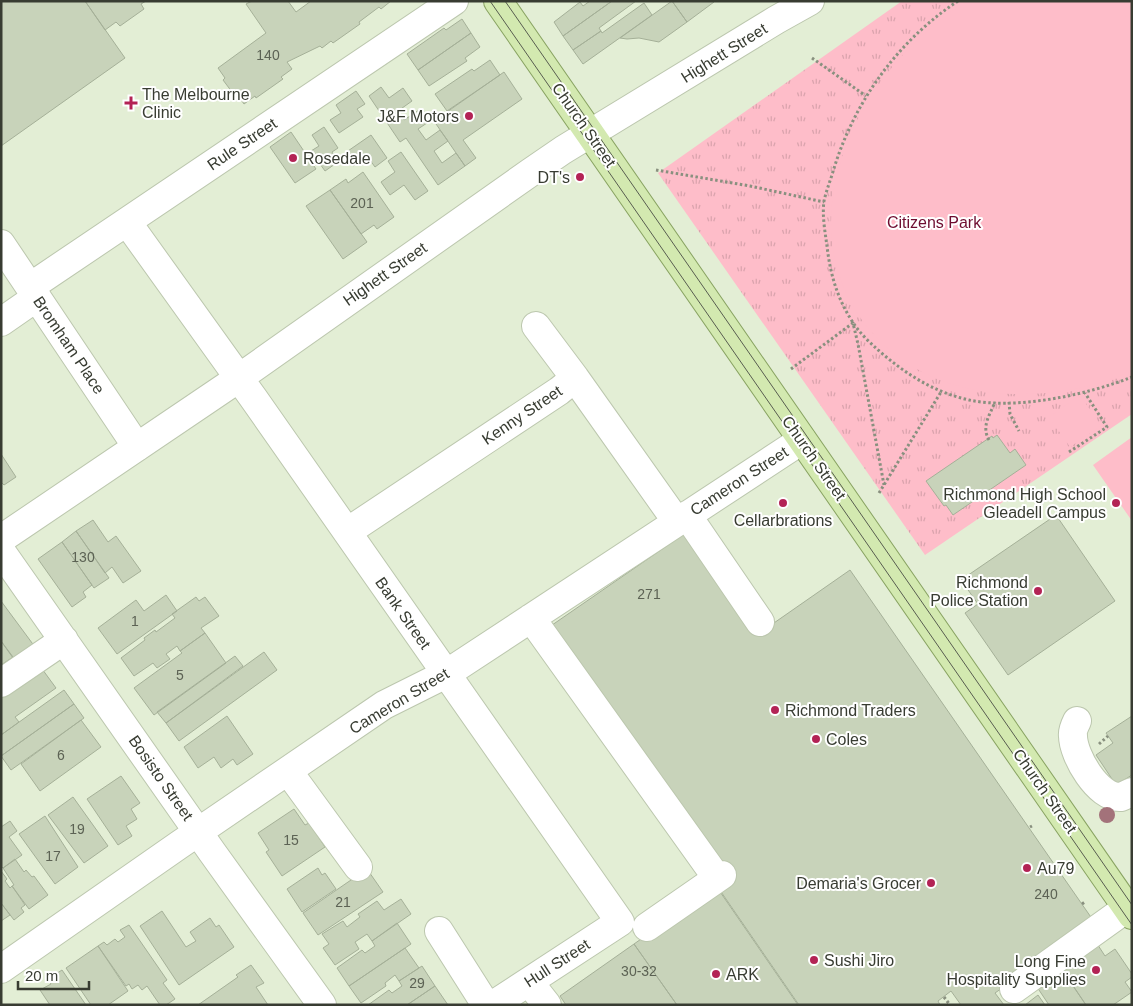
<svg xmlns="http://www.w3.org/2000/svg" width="1133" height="1006" font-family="Arial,sans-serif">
<defs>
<pattern id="grass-tufts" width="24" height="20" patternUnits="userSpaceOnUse" patternTransform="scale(1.25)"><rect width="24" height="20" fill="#febdc9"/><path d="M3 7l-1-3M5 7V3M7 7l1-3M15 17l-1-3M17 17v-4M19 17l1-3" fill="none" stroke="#daa3ad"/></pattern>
</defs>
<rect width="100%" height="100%" fill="#e3eed5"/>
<path fill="url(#grass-tufts)" d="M902 1H1132V414L925 555 658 173Z"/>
<path fill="#febdc9" d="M967 1H1132V371C1095 388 1054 395 1014 394 967 393 919 378 885 346 788 255 835 114 922 36 936 23 950 10 967 1Z
M1080 395 1101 426 1070 447 1049 417Z
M1132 437V521L1093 465Z"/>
<path fill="#c8d3ba" stroke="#a5b098" d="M1 1H85L125 58 1 146Z
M85 1H146L141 4 144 9 120 26 116 22 105 30Z
M252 1H288L296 12 311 1H391L381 9 379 7 359 22 360 24 333 43 331 41 322 48 320 46 287 62 292 69 281 77 283 79 256 98 255 96 244 104 234 90 232 92 223 80 225 78 218 68 266 33 246 4Z
M590 1H612L563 36 554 22 580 2 583 6Z
M612 1H636L599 28 601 31 573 50 563 36Z
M672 1 687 22 659 42 639 38 627 39 620 38Z
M672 1H713L714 2 687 22Z
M644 3 652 15 583 64 573 50 601 31 602 33Z
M462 19 471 33 418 70 407 54 444 28 446 30Z
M471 33 480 47 465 58 467 61 429 86 418 70Z
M490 60 500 75 447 111 435 94 472 69 474 71Z
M504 72 522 99 463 140 476 158 465 166 434 121Z
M381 87 389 98 403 88 412 101 398 111 404 120 419 110 427 123 418 129 426 140 440 130 448 141 434 151 442 163 456 153 465 166 438 185 406 138 400 142 369 96Z
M356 91 365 104 357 109 363 117 339 133 330 120 341 113 336 105Z
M324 127 338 148 332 152 338 162 325 171 311 151 319 146 312 135Z
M291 132 316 169 295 183 270 147Z
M371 135 387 158 375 167 367 156 353 166 345 153Z
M401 152 428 191 415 200 404 185 390 195 381 182 395 172 388 161Z
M363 172 394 217 377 229 374 225 361 234 330 190 346 179 348 183Z
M330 190 367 242 343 259 306 206Z
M997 435 1010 453 1015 449 1026 465 953 515 946 505 944 506 926 481 992 436 993 438Z
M1 454 16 477 4 485 1 482Z
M1056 515 1115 601 1008 675 965 613 978 604 961 580Z
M93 520 108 542 116 536 141 571 123 583 112 567 105 573 76 531Z
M694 527 761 632 850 570 1095 923 995 993 1004 1005H961L951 991 938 1001 940 1005H799L542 632Z
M76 531 109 578 94 588 62 542Z
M62 542 92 585 83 592 86 597 72 607 38 559Z
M166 595 177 611 117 654 98 628 136 600 144 611Z
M196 597 199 601 205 597 219 616 201 628 205 633 180 651 177 646 166 654 170 659 157 668 153 663 134 676 121 658 145 640 144 638 155 630 156 632 175 618 172 614Z
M1 601 38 651 18 665 1 641Z
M205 633 226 663 154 715 134 688 182 653 180 651Z
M1 641 13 657 1 665Z
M264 652 277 670 179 741 166 723Z
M235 656 243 666 166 723 157 712Z
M37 662 56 688 15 717 19 722 1 735V688Z
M64 690 74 704 1 756V735Z
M74 704 84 718 11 770 1 756Z
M227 716 253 754 237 765 233 759 221 768 214 757 198 768 184 747Z
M1132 716V775L1116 785 1096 755 1113 743 1106 733Z
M81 720 101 747 40 791 21 764Z
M121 776 140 803 131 809 137 819 126 826 132 836 118 845 87 799Z
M73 797 108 846 84 863 48 815Z
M294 809 305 825 309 823 325 847 282 876 266 852 269 850 258 833Z
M45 816 78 867 55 884 19 834Z
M10 821 17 831 9 837 22 855 3 868 1 866V827Z
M15 859 24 872 26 870 32 877 34 876 48 895 29 909 12 886 14 885 3 868Z
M318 868 322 875 325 873 336 889 302 912 287 889Z
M367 869 383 892 318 935 303 913Z
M1 871 7 879 5 881 10 888 12 886 25 905 21 908 24 912 14 920 1 903Z
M716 886 798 1005H677L634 944Z
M401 899 411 914 372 941 367 934 355 942 359 949 335 965 323 948 329 944 322 934 343 921 347 927 360 917 358 914 377 901 384 910Z
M1 903 10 915 1 921Z
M162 911 186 947 196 941 190 932 210 918 216 927 219 925 234 947 179 985 140 926Z
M397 923 411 944 349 986 337 968 362 950 365 953 375 946 372 941Z
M129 925 167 980 163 983 175 999 166 1005H160L147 986 142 990 138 985 132 989 129 984 126 986 98 946 104 942 107 945 115 939 118 942 125 937 120 930Z
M1094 939 1105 956 1115 949 1132 974V977L1125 982 1132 992 1113 1005H1086L1058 963Z
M634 944 677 1005H566L560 996Z
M98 946 128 991 108 1005H91L66 968Z
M405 948 419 968 399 981 395 975 385 983 386 986 361 1003 349 986Z
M251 965 264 983 256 987 268 1005H198L238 977 236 975Z
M422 966 435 986 407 1005H368L389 990 392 993 402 986 399 981Z
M1060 967 1086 1005H1049L1035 984Z
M62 970 86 1005H50L40 990 51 984 48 979Z
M435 986 448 1005H407Z
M1038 995 1045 1005H1025Z"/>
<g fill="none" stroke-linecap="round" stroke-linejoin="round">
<g stroke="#bcc7ae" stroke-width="30">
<path id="minor" d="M127 222 254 399 620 922 493 1005
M1 244 137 447
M30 287 454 1
M1 322 37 297
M536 326 575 378
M687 515 760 622
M347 532 559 391 575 378 677 522
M1 539 239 378 531 172 563 150 776 20 810 1
M1 551 212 852 322 1005
M531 618 717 878
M1 683 64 640
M1077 721C1075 725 1072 731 1073 736 1073 755 1098 799 1121 797 1124 796 1129 793 1132 792
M288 771 358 867
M647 927 722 875
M439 931 486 1005
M1 969 179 845 384 705 446 674 802 440
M529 982 547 1005
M1014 989 1127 908"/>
</g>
<g stroke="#89a362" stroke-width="30">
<path id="major" d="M498 1 1132 915"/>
</g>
<path stroke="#89907f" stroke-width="3" stroke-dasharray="2.5 2.5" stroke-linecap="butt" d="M958 1C896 42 852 105 832 175 829 184 826 192 824 201 822 215 825 232 827 246 830 273 837 298 852 321 858 331 868 341 877 349 904 373 933 392 969 400 1016 410 1087 395 1132 377
M812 58 866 96
M656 170 750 186 824 202
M791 369 853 323 858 344 884 485
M1009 402 1010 414 1019 431
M989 440C981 426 990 415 995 402
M1069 452 1107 427 1085 393
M879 493 941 392
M1099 744 1108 736
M1030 827 1032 826
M1082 904 1085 902
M944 997 950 1005"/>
<use href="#minor" stroke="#fff" stroke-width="28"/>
<use href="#major" stroke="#d3e9b0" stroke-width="28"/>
<path stroke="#585d50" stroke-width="1" d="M490 1 1132 925
M505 1 1132 905"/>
</g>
<circle fill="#a3727a" cx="1107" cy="815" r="8"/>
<g fill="#b32355" stroke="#fff" stroke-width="2">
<path d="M128.5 95.5h5v5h5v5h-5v5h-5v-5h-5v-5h5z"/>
<circle cx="469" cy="116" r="5"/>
<circle cx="293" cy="158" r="5"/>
<circle cx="580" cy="177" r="5"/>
<circle cx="783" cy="503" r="5"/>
<circle cx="1116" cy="503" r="5"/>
<circle cx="1038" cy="591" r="5"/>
<circle cx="775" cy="710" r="5"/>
<circle cx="816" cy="739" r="5"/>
<circle cx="1027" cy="868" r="5"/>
<circle cx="931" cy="883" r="5"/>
<circle cx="814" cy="960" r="5"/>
<circle cx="1096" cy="970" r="5"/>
<circle cx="716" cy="974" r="5"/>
</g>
<g text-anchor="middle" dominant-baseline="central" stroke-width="4" stroke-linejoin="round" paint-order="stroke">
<g font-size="14" fill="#5c6254">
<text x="268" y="55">140</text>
<text x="362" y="203">201</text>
<text x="83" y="557">130</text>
<text x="649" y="594">271</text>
<text x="135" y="621">1</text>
<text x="180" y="675">5</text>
<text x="61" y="755">6</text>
<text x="77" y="829">19</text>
<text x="291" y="840">15</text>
<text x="53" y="856">17</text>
<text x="1046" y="894">240</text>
<text x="343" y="902">21</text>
<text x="639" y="971">30-32</text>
<text x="417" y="983">29</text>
</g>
<g font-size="16" fill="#383c32" stroke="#fff">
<text transform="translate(724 53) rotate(-32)">Highett Street</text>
<text transform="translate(584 125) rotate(55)">Church Street</text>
<text transform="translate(242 144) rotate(-34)">Rule Street</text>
<text transform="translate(385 274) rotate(-35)">Highett Street</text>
<text transform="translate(69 345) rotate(56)">Bromham Place</text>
<text transform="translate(522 415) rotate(-34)">Kenny Street</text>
<text transform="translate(814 458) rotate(55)">Church Street</text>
<text transform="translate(739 481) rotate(-33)">Cameron Street</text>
<text transform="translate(403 613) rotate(55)">Bank Street</text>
<text transform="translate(399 701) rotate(-31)">Cameron Street</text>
<text transform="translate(161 778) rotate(55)">Bosisto Street</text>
<text transform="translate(1045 791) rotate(55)">Church Street</text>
<text transform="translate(557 963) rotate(-33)">Hull Street</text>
</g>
<g font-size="16" fill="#383c32" stroke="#fff" text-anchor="start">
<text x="142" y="94">The Melbourne<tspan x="142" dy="18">Clinic</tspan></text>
<text x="459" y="116" text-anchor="end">J&amp;F Motors</text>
<text x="303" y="158">Rosedale</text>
<text x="570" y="177" text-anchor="end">DT's</text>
<text x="1106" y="494" text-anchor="end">Richmond High School<tspan x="1106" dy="18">Gleadell Campus</tspan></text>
<text x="783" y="520" text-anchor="middle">Cellarbrations</text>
<text x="1028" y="582" text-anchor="end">Richmond<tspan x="1028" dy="18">Police Station</tspan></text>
<text x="785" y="710">Richmond Traders</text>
<text x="826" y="739">Coles</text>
<text x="1037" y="868">Au79</text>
<text x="921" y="883" text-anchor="end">Demaria's Grocer</text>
<text x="824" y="960">Sushi Jiro</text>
<text x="1086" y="961" text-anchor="end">Long Fine<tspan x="1086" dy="18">Hospitality Supplies</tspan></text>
<text x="726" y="974">ARK</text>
</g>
<g font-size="16" fill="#6e0d30" stroke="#fff">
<text x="934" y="222">Citizens Park</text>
</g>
</g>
<rect width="1133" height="1006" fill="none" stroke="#383c32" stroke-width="5"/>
<path d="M18 981v8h71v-8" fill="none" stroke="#383c32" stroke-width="2.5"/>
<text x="25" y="981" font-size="15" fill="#383c32" stroke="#ffffff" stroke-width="4" paint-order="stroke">20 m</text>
</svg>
